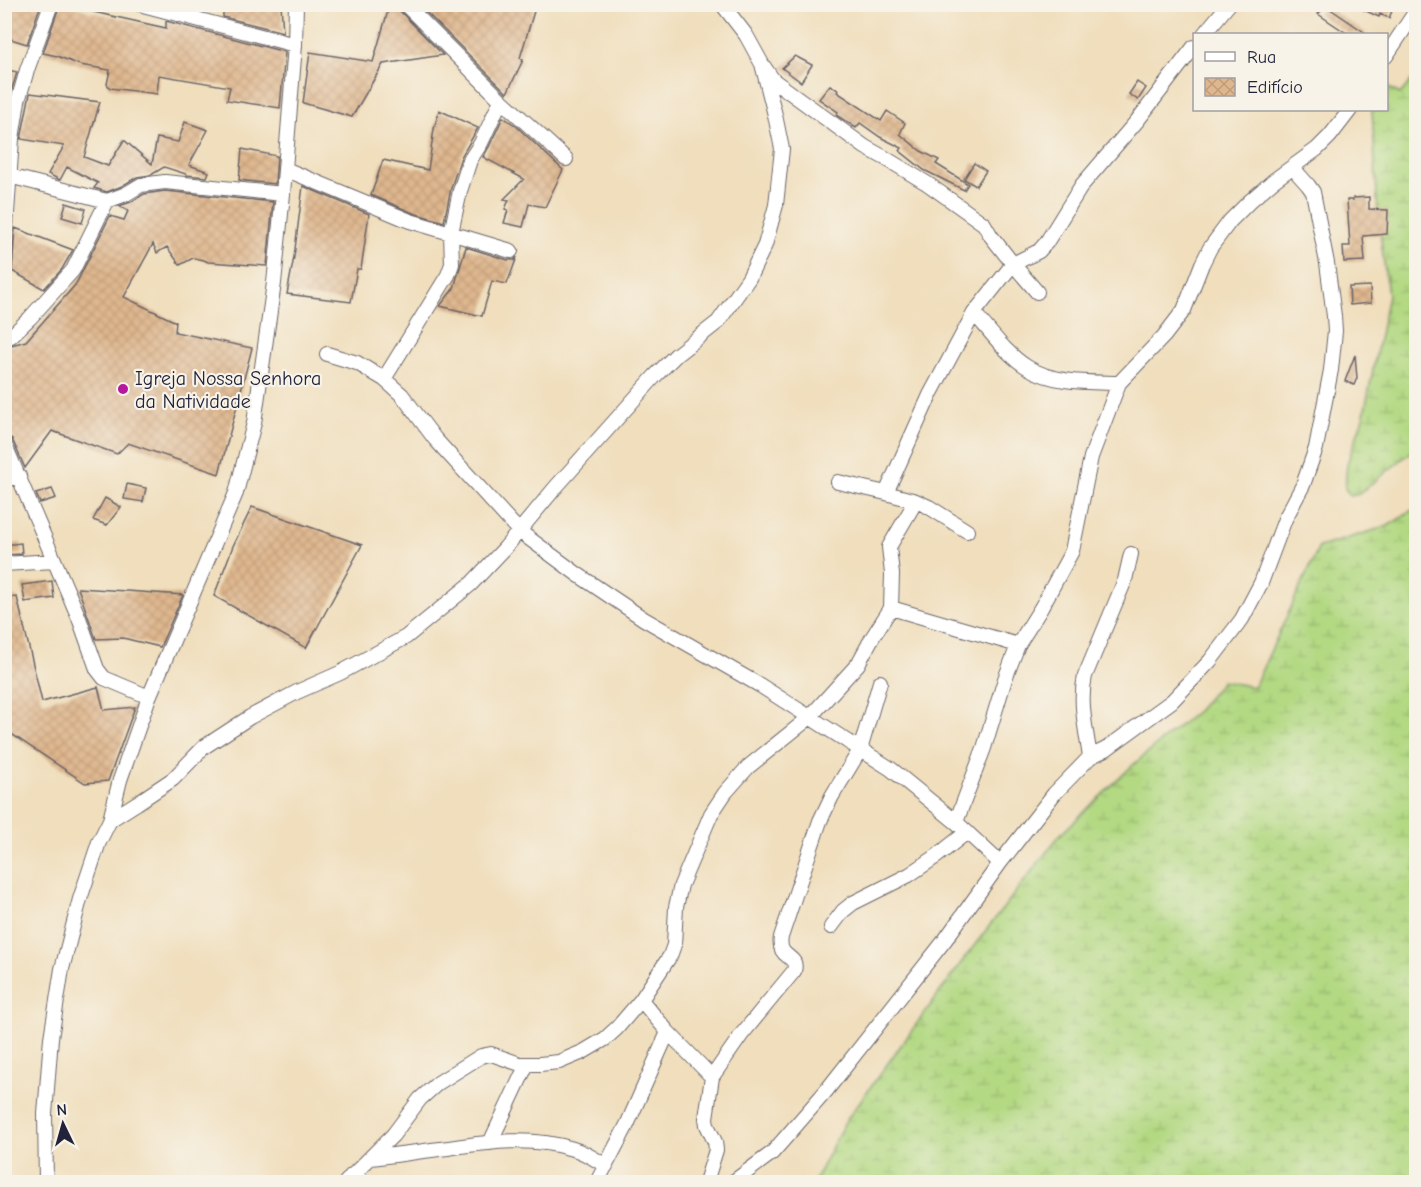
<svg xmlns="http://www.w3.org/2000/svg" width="1421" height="1187" font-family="'Comic Neue',sans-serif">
<defs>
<pattern id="wetland-marsh" width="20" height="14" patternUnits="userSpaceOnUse" patternTransform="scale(1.5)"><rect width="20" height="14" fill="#b3d983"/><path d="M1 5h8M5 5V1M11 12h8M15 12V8" fill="none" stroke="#9aba72"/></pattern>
<pattern id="building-cross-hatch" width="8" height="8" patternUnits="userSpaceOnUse" patternTransform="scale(1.5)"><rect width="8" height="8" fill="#dfb78e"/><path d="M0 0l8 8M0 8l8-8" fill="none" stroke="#bf9d7b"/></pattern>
</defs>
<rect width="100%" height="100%" fill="#f7f3e8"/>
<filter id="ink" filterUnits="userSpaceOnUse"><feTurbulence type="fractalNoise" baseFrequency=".0167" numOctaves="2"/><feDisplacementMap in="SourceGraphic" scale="12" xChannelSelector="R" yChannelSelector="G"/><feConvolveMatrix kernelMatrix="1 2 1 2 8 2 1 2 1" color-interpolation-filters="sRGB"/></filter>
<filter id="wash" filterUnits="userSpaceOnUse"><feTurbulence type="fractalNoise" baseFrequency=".008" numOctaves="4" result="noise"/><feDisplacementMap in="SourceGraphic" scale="24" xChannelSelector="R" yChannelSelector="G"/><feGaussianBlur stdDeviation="1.35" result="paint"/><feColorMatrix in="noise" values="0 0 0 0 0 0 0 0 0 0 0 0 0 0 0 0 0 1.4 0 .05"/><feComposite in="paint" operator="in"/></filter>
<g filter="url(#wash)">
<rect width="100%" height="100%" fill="#f0debc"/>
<path fill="url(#wetland-marsh)" stroke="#6a7e5f" stroke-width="1.5" d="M1416 75V448L1359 494 1351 496 1345 489 1347 464 1364 415 1388 295 1378 215 1372 110H1386L1387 87 1400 94Z
M1416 508V1182H814L845 1122 967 955 1059 836 1133 765 1198 710 1222 681 1254 687 1319 547 1388 526Z"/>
<g id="blocks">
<path fill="url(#building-cross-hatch)" d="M4 4H41L27 44 4 37Z
M60 4H67L89 11 166 28V21L285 52 280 108 227 100 230 87 159 75 157 94 110 88 107 84 110 70 80 65 57 56 43 53Z
M223 4H281L283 32 223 17Z
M390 4H396L399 10 443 55 383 64 352 117 303 103 310 52 373 62Z
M418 4H521L535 8 520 58 523 60 507 93Z
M1351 4H1395L1389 18 1380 14 1379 17Z
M1326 6 1367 34H1348L1318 14Z
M795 56 812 65 801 82 782 68Z
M4 69 17 72 9 99 6 120H4Z
M1137 82 1146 88 1138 100 1129 94Z
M830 85 838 90 837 92 881 121 887 111 905 123 900 134 921 151 939 160 936 164 968 184 964 190 924 170 900 151 902 148 880 137 860 123 856 128 836 115 838 112 819 99Z
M30 93 100 102 84 157 108 166 124 140 152 164 157 138 178 142 185 122 208 130 189 165 209 172 207 177 186 175V174L164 167 151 175 137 177 122 186 107 192 94 188 98 183 67 167 60 180 48 174 64 146 21 139Z
M439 110 478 128 461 157 451 188 444 222 413 213 371 195 383 160 428 170 434 129Z
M503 117 515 125 563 170 545 207 529 204 523 227 504 223 508 210 505 209 509 200 504 199 524 179 483 157 489 147Z
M242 149 277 156 275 184 239 180Z
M974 163 986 171 976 186 964 179Z
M303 186 369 214 361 269H357L351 302 287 294 294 257Z
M165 191 273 202 267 266 208 262 204 260 193 258 180 265 167 247 157 253 153 244 124 297 176 322 175 332 252 348 219 474 128 443 117 454 52 431 25 468 12 439 6 434 4 431V347L26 341 76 284 110 216 124 220 128 211 119 206 131 202 144 194Z
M1369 197V209L1388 210 1387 234 1363 236 1365 261 1344 262 1343 246H1350L1347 200H1353V198Z
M66 203 86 209 82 223 62 217Z
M15 228 73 250 62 269 44 289 12 271Z
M466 247 508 260H514L517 257 507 284 492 281 482 316 440 306 454 288Z
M1370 286 1371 303 1350 305 1349 287Z
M1355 355 1357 378 1354 385 1345 381Z
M127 484 146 488 143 502 124 499Z
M52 489 56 498 40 503 36 494Z
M105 498 121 507 107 525 93 520Z
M252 507 362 545 306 648 214 596 233 546Z
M21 543 22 554 4 555V545Z
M52 581 54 598 25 602 22 585Z
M78 588 126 591 183 595 160 647 123 638 96 639Z
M17 597 42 702 98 687 104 710 135 707 108 781 85 783 4 729V598Z"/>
</g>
</g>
<g filter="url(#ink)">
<use href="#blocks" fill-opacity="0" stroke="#6a6468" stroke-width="1.5"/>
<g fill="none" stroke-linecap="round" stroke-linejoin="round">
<g stroke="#6a6468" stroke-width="16">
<path id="minor" d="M139 4 295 45
M405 4 501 100 566 159
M722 4 746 35 762 64 773 80 865 147 885 158 928 184 984 224 991 236 1013 264 1037 292
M1204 34 1229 4
M1386 56 1416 11
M285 169 410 221 511 251
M9 176 107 201 126 194 141 185 165 182 283 194
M4 257 12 139 18 101 27 70 51 4
M974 313C990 331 1006 354 1027 367 1054 384 1089 382 1119 383
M4 337 11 336 30 318 73 270 107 201
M327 354 357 363 384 379 402 395 435 439 519 531 577 574 644 619 761 686 891 769 956 822 1000 863
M384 379 448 275 452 264 451 233 460 191 470 160 481 143 501 100
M4 443 79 618 97 669 104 678 149 697
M4 480 19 476
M838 482 886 493
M967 531 929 507 916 501 886 493 930 395 974 313 1013 264 1039 251 1046 243 1082 185 1137 121 1194 47
M4 564 54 561
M891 608 1018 645
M1090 757C1086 730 1079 702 1085 676L1125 580 1131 554
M110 820 137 803 173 779 204 747 250 717 297 692 340 673 406 637 471 584 505 548 555 488 655 376 676 355 718 322 749 278 765 245 776 205 782 149 775 115 762 64
M956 822 984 748 1005 679 1018 645 1041 608 1072 551 1091 457 1119 383 1164 336 1184 310 1202 264 1210 248 1230 221 1250 201 1273 181 1317 149 1330 136 1350 110
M831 927 843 911 853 903 909 875 937 856 967 832
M641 1000 668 1032 712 1077
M490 1143 527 1064
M370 1158C396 1155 422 1151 448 1148 490 1142 531 1136 573 1149 585 1152 595 1159 606 1166
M351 1176 365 1182
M46 1182 45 1114 51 1038 62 969 80 899 99 842 110 820 120 780 149 697 236 493 254 423 274 283 283 194 295 45 296 4
M346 1182 393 1135 420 1099 438 1083 481 1056 491 1054 520 1064H540L559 1062 583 1052 605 1039 617 1028 641 1000 670 956 674 945 676 907 681 885 711 814 725 793 748 767 809 718 858 664 872 638 891 608 892 574 889 547 916 501
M597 1182 627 1125 668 1032
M706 1182 716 1150 715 1142 707 1125 706 1118 712 1077 742 1034 794 971C799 953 777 961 781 937L820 821 832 796 860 750 880 682
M733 1182 772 1153 826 1091 945 940 1000 863 1054 794 1090 757 1106 749 1172 701 1210 661 1242 619 1261 583 1285 519 1303 485 1316 448 1331 370 1335 331 1334 316 1327 263 1313 192 1308 185 1292 167"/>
</g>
<use href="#minor" stroke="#fff" stroke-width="14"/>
</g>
</g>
<circle fill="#b5179e" stroke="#f7f3e8" stroke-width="2" cx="123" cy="389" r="6"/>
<g text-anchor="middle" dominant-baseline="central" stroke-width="4.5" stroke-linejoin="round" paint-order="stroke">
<g font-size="20" fill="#22223b" stroke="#f7f3e8" text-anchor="start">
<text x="135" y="378">Igreja Nossa Senhora<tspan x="135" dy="23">da Natividade</tspan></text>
</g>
</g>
<rect width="1421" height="1187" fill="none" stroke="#f7f3e8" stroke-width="24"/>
<rect x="1193" y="33" width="195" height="78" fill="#f7f3e8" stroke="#a29fa3" stroke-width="1.5"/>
<rect x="1205" y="52" width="30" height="9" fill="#ffffff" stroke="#a29fa3" stroke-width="1.5"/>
<text x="1247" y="63" font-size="18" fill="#22223b">Rua</text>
<rect x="1205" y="78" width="30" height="18" fill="url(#building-cross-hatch)" stroke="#a29fa3" stroke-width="1.5"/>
<text x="1247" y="93" font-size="18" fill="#22223b">Edifício</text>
<g transform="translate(63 1124) rotate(355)" stroke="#f7f3e8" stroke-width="4.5" paint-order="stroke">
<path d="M0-4.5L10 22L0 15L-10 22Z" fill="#22223b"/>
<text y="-9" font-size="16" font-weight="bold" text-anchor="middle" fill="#22223b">N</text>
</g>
</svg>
